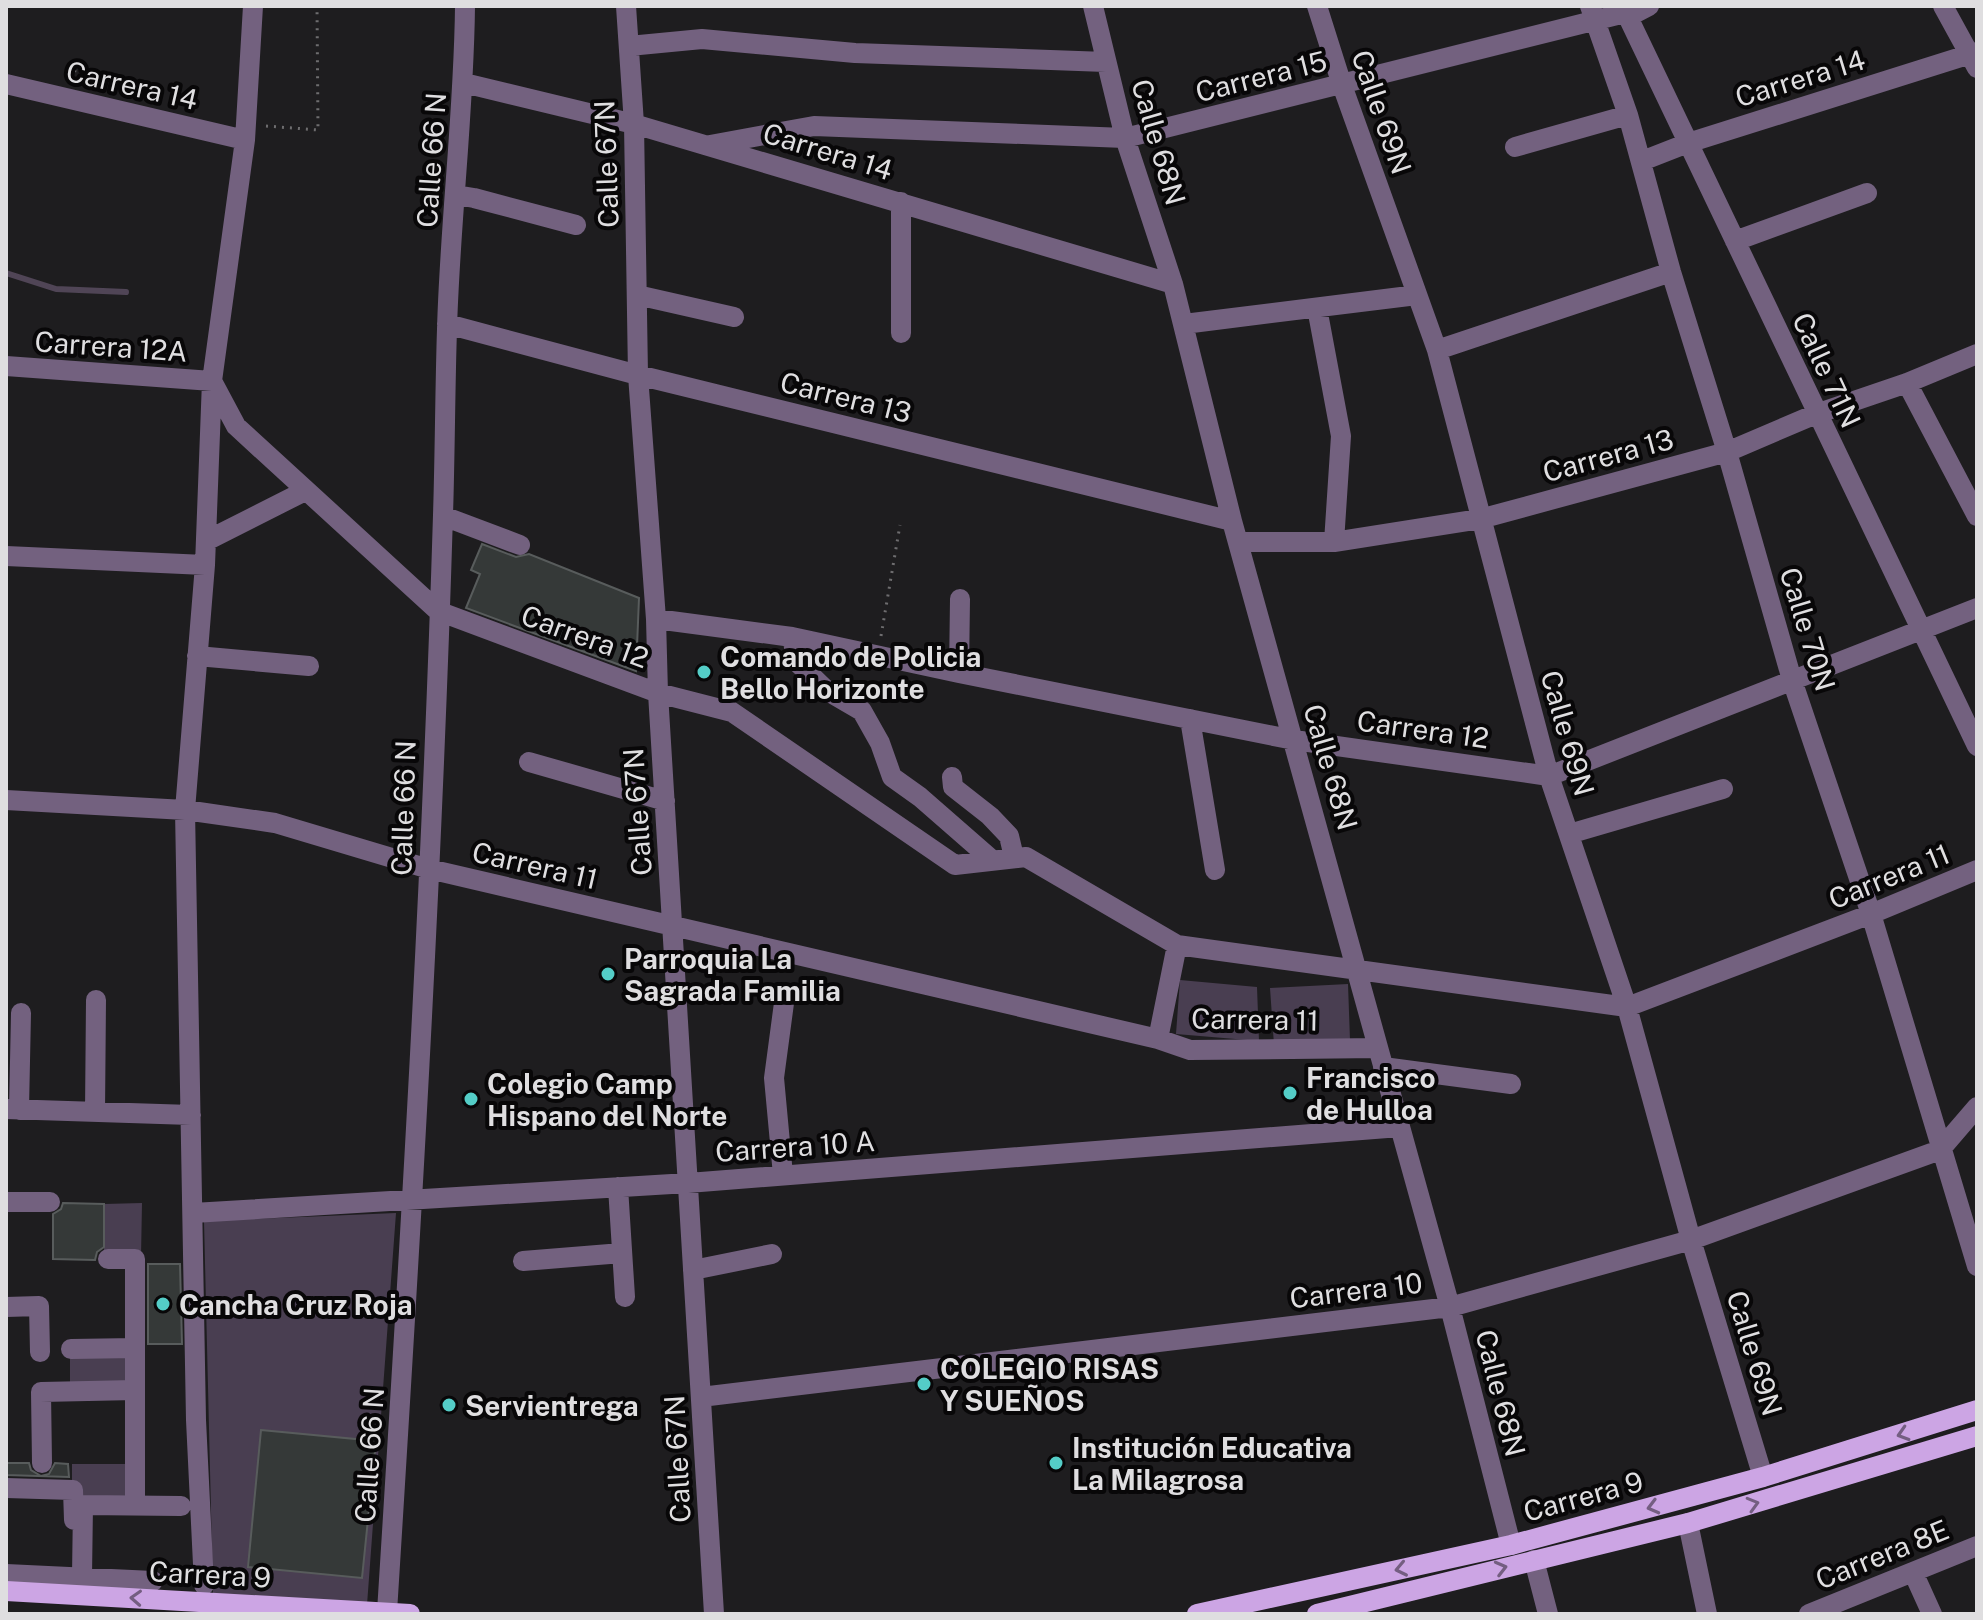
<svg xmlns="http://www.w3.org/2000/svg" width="1983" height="1620" font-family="'Public Sans',sans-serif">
<rect width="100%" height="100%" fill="#1e1d1f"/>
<path fill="#493e51" d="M1180 980 1257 987 1259 1041 1176 1034Z
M1348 984 1350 1040 1274 1045 1270 988Z
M142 1203 141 1257H104V1204Z
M396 1213 367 1605 213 1594 204 1221Z
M134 1350 133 1389H70V1351Z
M72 1464H132V1502H72Z"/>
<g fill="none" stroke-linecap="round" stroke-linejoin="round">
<path stroke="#504556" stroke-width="6" d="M6 273 56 289 126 292"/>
</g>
<path fill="#353938" stroke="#585c5c" stroke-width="2" d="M482 544 516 557 529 554 639 598 636 671 466 608 480 574 471 570Z
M63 1203 104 1204V1247L97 1252 95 1260 53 1259V1214L61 1209Z
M148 1264H180L182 1344H148Z
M261 1430 376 1441 362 1578 248 1567Z
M6 1463H29L31 1470 41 1476 49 1474 55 1463 68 1464 69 1477 6 1475Z"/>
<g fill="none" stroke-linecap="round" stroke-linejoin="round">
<path stroke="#6e6d6f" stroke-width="3" stroke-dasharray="2 6" stroke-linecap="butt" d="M74 80 76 58
M266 126 318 130 317 6
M881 636 900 525"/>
<path stroke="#73617f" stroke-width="20" d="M626 6 634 124 638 375 656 619 658 693 714 1614
M1093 6 1125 138 1173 284 1232 521 1450 1307 1511 1545
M1317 6 1342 85 1437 350 1549 776 1627 1007 1691 1240 1763 1477
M1590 6 1628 115 1671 272 1727 452 1792 680 1871 914 1977 1266
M1943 6 1977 68
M1628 17 1977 746
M1628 17 1649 6
M629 46 702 39 855 53 1106 62
M464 83 634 124 1173 284
M6 84 245 140
M710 145 814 126 1125 138 1621 14 1628 17
M1515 147 1628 115
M1642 161 1688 143 1977 52
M456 195 474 198 576 225
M901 202V333
M1735 241 1867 193
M637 295 734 317
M1317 308 1341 436 1334 542
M447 324 638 375 1232 521
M1184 324 1417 295
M1437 350 1671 272
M6 366 212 381 236 426 438 611 658 693 732 712 955 865 1026 857 1177 945 1627 1007 1871 914 1977 870
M1907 383 1977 516
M443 516 520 545
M206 541 305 491
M1238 542H1334L1480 519 1727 452 1816 414 1907 383 1977 354
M6 556 205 565
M656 619 792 637 959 673 1294 740 1549 776 1977 608
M792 637 797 662 826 690 862 711 880 743 892 777 920 797 991 859
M197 656 309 666
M959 673 960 599
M1190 719 1215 870
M529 762 665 801
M952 777 953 787 990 816 1009 836 1014 857
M6 800 185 810 275 823 429 869 1158 1039 1190 1050 1378 1048
M1569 834 1723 789
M1158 1039 1177 945
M1383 1067 1511 1084
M6 1109 191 1115
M19 1110 21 1013
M95 1112 96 1000
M783 1175 774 1078 784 1003
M618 1187 625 1297
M6 1202H50
M193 1213 688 1183 1400 1127
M108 1259H135V1506
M523 1261 622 1253
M693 1270 772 1254
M6 1307 39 1306 40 1352
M71 1349 135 1348
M701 1397 1450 1307 1691 1240 1940 1150 1977 1107
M42 1463 41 1392 135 1390
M6 1488 73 1490 74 1520
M1688 1523 1707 1614
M1534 1560 1548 1614
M1913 1572 1932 1614
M6 1574 153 1581
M82 1576 83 1505 181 1506
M204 1585 196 1420 185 810 205 565 212 381 245 140 253 6
M387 1612C410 1247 432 881 443 515 445 453 445 391 447 329 450 221 464 114 465 6
M1809 1614 1977 1546"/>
<path stroke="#cca5e4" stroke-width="20" d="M6 1591 410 1614
M1197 1614 1511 1545 1763 1477 1977 1410
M1317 1614 1688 1523 1977 1436"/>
</g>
<defs><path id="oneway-chevron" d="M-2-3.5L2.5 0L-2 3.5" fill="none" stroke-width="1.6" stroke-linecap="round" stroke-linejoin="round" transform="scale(2)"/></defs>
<g stroke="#745e81">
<use href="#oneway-chevron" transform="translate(1903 1434) rotate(163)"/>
<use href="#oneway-chevron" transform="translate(1753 1504) rotate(-16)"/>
<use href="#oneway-chevron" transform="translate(1653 1507) rotate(165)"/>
<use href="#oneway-chevron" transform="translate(1501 1568) rotate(-14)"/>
<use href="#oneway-chevron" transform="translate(1401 1569) rotate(168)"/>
<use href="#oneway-chevron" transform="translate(136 1598) rotate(-177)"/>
</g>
<g fill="#54cdc7" stroke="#080708" stroke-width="3">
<circle cx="704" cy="672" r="8"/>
<circle cx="608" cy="974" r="8"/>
<circle cx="1290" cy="1093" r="8"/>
<circle cx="471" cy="1099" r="8"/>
<circle cx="163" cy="1304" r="8"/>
<circle cx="924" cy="1384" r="8"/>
<circle cx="449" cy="1405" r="8"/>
<circle cx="1056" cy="1463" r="8"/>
</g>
<g text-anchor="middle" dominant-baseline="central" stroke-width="8" stroke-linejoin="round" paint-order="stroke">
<g font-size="28" fill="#dfdee0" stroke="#080708">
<text transform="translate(1261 76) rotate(-14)">Carrera 15</text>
<text transform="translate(1800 78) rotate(-17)">Carrera 14</text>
<text transform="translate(132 85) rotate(13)">Carrera 14</text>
<text transform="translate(1382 112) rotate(71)">Calle 69N</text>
<text transform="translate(1159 142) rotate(74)">Calle 68N</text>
<text transform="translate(828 151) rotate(17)">Carrera 14</text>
<text transform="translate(431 160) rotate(-86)">Calle 66 N</text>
<text transform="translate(606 164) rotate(-92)">Calle 67N</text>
<text transform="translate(111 346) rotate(4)">Carrera 12A</text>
<text transform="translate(1827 370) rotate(65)">Calle 71N</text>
<text transform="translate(846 397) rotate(14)">Carrera 13</text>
<text transform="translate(1608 455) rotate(-15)">Carrera 13</text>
<text transform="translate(1808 629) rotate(73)">Calle 70N</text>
<text transform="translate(585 636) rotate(20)">Carrera 12</text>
<text transform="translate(1423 729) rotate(8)">Carrera 12</text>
<text transform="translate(1568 733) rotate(74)">Calle 69N</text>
<text transform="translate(1331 767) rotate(74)">Calle 68N</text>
<text transform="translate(403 808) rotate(-88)">Calle 66 N</text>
<text transform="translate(637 812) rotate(-94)">Calle 67N</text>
<text transform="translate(535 865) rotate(13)">Carrera 11</text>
<text transform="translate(1889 876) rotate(-22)">Carrera 11</text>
<text transform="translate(1255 1019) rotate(1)">Carrera 11</text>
<text transform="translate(795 1146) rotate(-4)">Carrera 10 A</text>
<text transform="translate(1356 1290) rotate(-7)">Carrera 10</text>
<text transform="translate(1755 1353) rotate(73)">Calle 69N</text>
<text transform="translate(1501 1393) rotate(76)">Calle 68N</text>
<text transform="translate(369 1455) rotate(-86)">Calle 66 N</text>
<text transform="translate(677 1459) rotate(-93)">Calle 67N</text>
<text transform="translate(1583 1496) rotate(-15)">Carrera 9</text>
<text transform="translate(1882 1554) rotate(-22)">Carrera 8E</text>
<text transform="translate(210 1574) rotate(3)">Carrera 9</text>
</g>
<g font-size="28" font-weight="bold" fill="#dfdee0" stroke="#080708" text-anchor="start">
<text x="720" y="656">Comando de Policia<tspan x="720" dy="32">Bello Horizonte</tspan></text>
<text x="624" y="958">Parroquia La<tspan x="624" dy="32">Sagrada Familia</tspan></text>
<text x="1306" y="1077">Francisco<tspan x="1306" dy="32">de Hulloa</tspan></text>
<text x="487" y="1083">Colegio Camp<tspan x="487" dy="32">Hispano del Norte</tspan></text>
<text x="179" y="1304">Cancha Cruz Roja</text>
<text x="940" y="1368">COLEGIO RISAS<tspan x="940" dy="32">Y SUEÑOS</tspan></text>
<text x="465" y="1405">Servientrega</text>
<text x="1072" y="1447">Institución Educativa<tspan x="1072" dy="32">La Milagrosa</tspan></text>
</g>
</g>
<rect width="1983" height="1620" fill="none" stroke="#dfdee0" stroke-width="16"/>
</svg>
